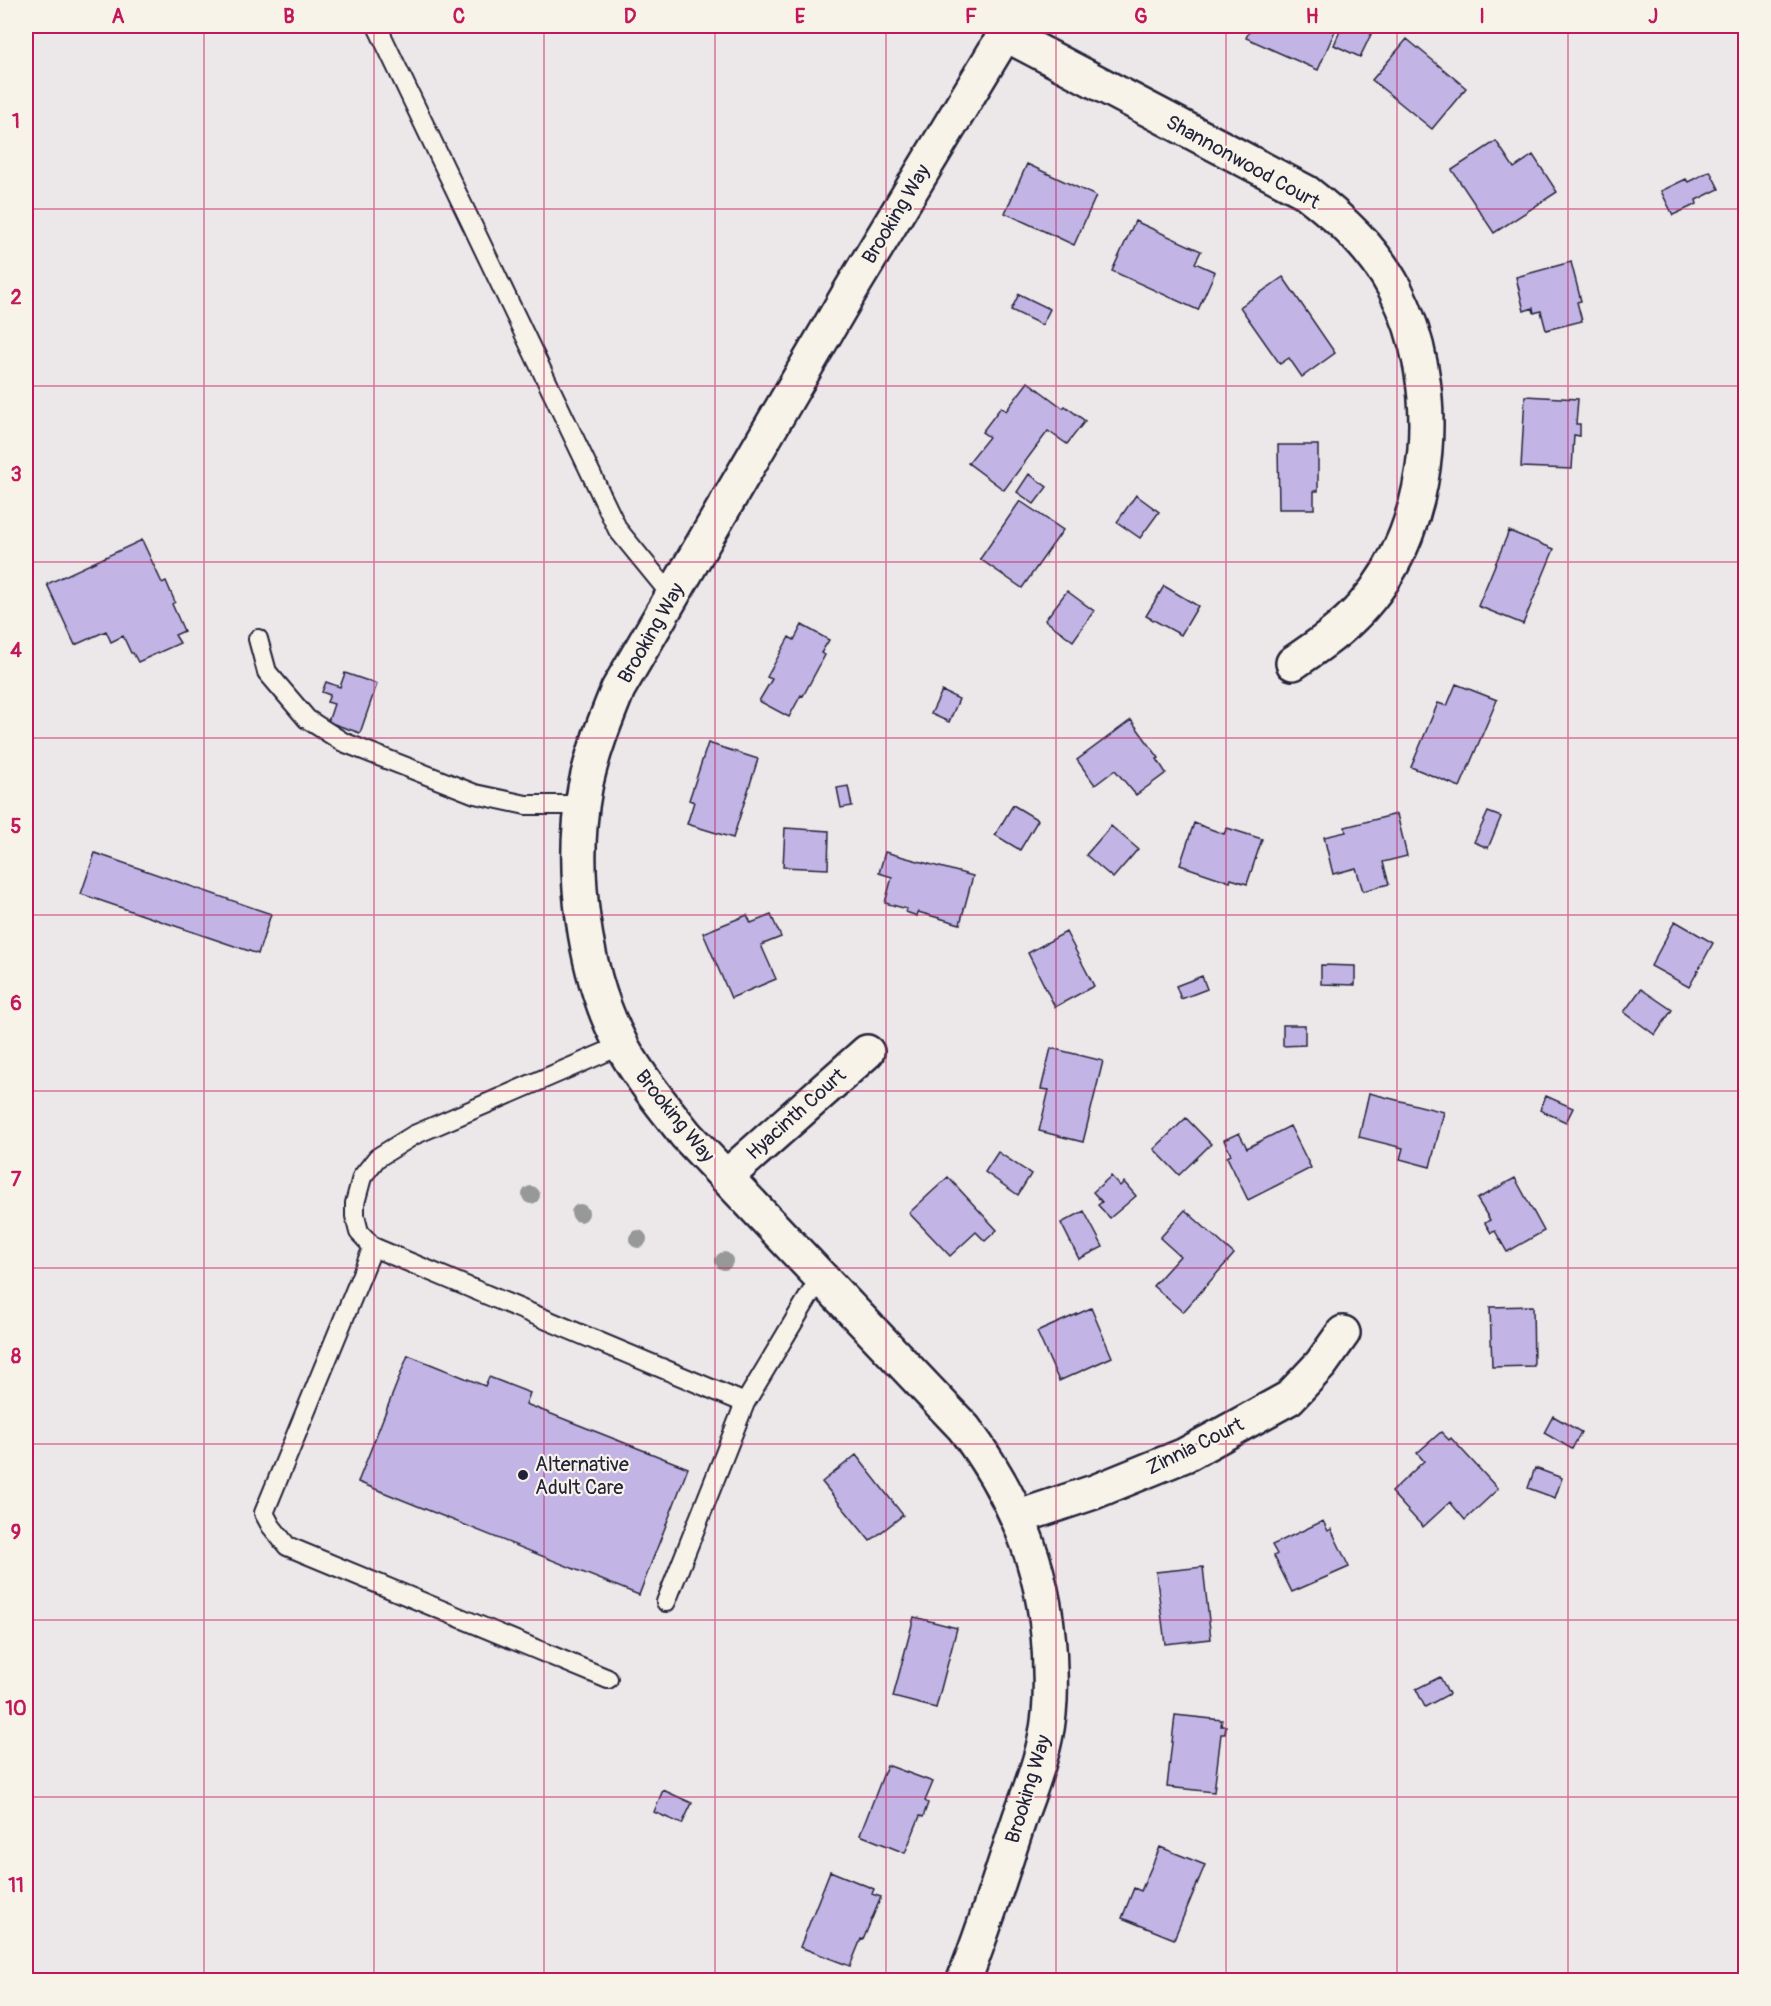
<svg xmlns="http://www.w3.org/2000/svg" width="1771" height="2006" font-family="Pangolin,sans-serif">
<rect width="100%" height="100%" fill="#ece7e8"/>
<filter id="ink" filterUnits="userSpaceOnUse"><feTurbulence type="fractalNoise" baseFrequency=".0167" numOctaves="2"/><feDisplacementMap in="SourceGraphic" scale="12" xChannelSelector="R" yChannelSelector="G"/><feConvolveMatrix kernelMatrix="1 2 1 2 8 2 1 2 1" color-interpolation-filters="sRGB"/></filter>
<g filter="url(#ink)">
<path fill="#c2b5e6" stroke="#22223b" stroke-width="1.5" d="M1252 26H1337L1318 70 1246 38Z
M1342 26H1375L1360 57 1334 45Z
M1407 39 1466 88 1432 129 1372 80Z
M1496 141 1514 168 1533 155 1557 192 1494 233 1452 170Z
M1027 164 1096 196 1074 245 1005 213Z
M1710 171 1719 189 1696 200 1697 204 1673 215 1661 191 1686 179 1688 182Z
M1135 221 1201 251 1195 263 1215 272 1198 310 1112 271Z
M1571 262 1581 301 1577 302 1582 321 1546 330 1541 311 1534 313 1533 308 1524 311 1516 277Z
M1283 277 1335 353 1302 377 1289 358 1280 364 1240 307Z
M1019 294 1050 309 1042 325 1011 310Z
M1028 382 1063 408 1065 406 1085 421 1067 444 1048 431 1004 490 968 463 989 437 982 432 1001 407 1006 411Z
M1525 396 1578 399 1576 424H1580V436L1574 435 1572 469 1521 467Z
M1278 445H1318V491H1314V509H1279Z
M1029 474 1047 487 1034 504 1017 492Z
M1136 495 1159 512 1140 538 1117 522Z
M1020 501 1063 530 1022 588 980 559Z
M1509 531 1554 549 1523 624 1478 606Z
M142 540 162 583 166 581 175 602 172 604 184 631 175 635 180 643 138 662 133 653H131L123 636 111 642 106 631 75 645 47 584Z
M1164 586 1198 606 1181 635 1146 616Z
M1067 591 1094 611 1073 641 1045 620Z
M802 625 829 640 821 653 825 655 803 696 801 695 789 717 759 701 772 679 767 677 789 637 794 640Z
M345 673 377 684 360 733 328 722 334 704 327 702 330 695 322 692 326 682 340 687Z
M1456 684 1497 700 1460 787 1411 767 1438 703 1447 706Z
M942 691 959 699 949 722 931 714Z
M1131 720 1159 758 1157 759 1166 773 1136 795 1115 770 1095 785 1077 760Z
M708 743 758 759 733 838 687 824 694 802 689 800Z
M848 786 852 806 841 808 837 788Z
M1013 805 1038 820 1020 850 995 835Z
M1488 812 1501 817 1488 848 1474 842Z
M1397 814 1407 856 1383 862 1389 884 1363 891 1356 868 1333 874 1324 837 1346 832 1345 827Z
M1194 823 1224 834 1227 828 1262 839 1247 884 1231 879 1230 882 1180 865Z
M1111 826 1138 849 1113 878 1086 855Z
M785 828 829 831 828 869 783 867Z
M885 852 973 876 960 924 918 912 917 916 906 912 907 909 885 903 892 877 879 873Z
M95 853 271 914 258 954 81 894Z
M747 915 751 923 771 915 781 937 761 945 776 979 731 998 703 933Z
M1675 921 1713 943 1689 987 1651 966Z
M1066 932 1094 986 1055 1007 1028 953Z
M1321 965 1355 966V985L1321 984Z
M1202 976 1207 989 1181 999 1176 986Z
M1641 989 1672 1010 1655 1035 1624 1012Z
M1283 1025H1305V1045L1283 1046Z
M1051 1048 1103 1061 1083 1142 1039 1131 1049 1090 1041 1089Z
M1369 1093 1444 1112 1430 1167 1400 1159 1403 1148 1359 1137Z
M1546 1096 1573 1108 1566 1122 1540 1110Z
M1186 1118 1211 1144 1179 1175 1154 1149Z
M1290 1126 1311 1168 1248 1200 1227 1157 1231 1155 1224 1140 1239 1133 1247 1148Z
M998 1152 1031 1174 1018 1195 985 1172Z
M1111 1176 1120 1186 1124 1182 1136 1196 1110 1218 1098 1205 1102 1202 1093 1192Z
M948 1177 997 1230 985 1241 976 1232 950 1256 909 1213Z
M1515 1178 1544 1231 1507 1252 1495 1231 1491 1233 1485 1223 1490 1220 1477 1199Z
M1185 1210 1234 1254 1183 1312 1153 1286 1180 1256 1160 1238Z
M1084 1211 1103 1247 1079 1259 1061 1223Z
M1533 1306 1534 1366 1492 1367 1490 1307Z
M1091 1308 1112 1357 1059 1381 1037 1332Z
M408 1355 485 1386 489 1377 530 1393 526 1404 688 1468 639 1595 358 1482Z
M1553 1416 1581 1432 1572 1449 1544 1433Z
M1441 1432 1449 1440 1451 1438 1498 1489 1465 1520 1450 1502 1423 1527 1391 1492 1424 1461 1417 1453Z
M856 1455 903 1515 870 1541 822 1482Z
M1535 1468 1562 1478 1555 1498 1528 1488Z
M1323 1521 1328 1531 1331 1529 1349 1567 1292 1592 1274 1556 1277 1554 1272 1545Z
M1203 1567 1211 1639 1165 1644 1156 1572Z
M914 1617 957 1628 936 1708 893 1697Z
M1440 1677 1449 1694 1425 1707 1416 1689Z
M1175 1715 1222 1720 1221 1726H1226L1225 1734H1221L1214 1792 1167 1787Z
M887 1765 933 1782 925 1801 928 1803 923 1817 920 1816 905 1853 860 1835Z
M663 1790 692 1803 682 1824 654 1812Z
M1160 1847 1205 1865 1174 1939 1122 1918 1134 1888 1141 1891Z
M830 1871 874 1889 872 1894 881 1897 863 1940 861 1939 850 1966 800 1947Z"/>
<g fill="none" stroke-linecap="round" stroke-linejoin="round">
<g stroke="#22223b" stroke-width="22">
<path id="lane" d="M377 26 618 530 672 596
M258 639 267 672 307 719 343 742 475 794 526 805H583
M622 1045 414 1135 377 1158 362 1177 355 1203V1216L359 1232 373 1247 745 1403 821 1276
M373 1247 264 1513 271 1526 287 1546 608 1679
M666 1602 745 1403"/>
</g>
<g stroke="#22223b" stroke-width="38">
<path id="street" d="M1005 34 1306 192C1341 219 1374 249 1395 289 1444 384 1436 524 1363 606 1343 629 1318 646 1293 663
M726 1177 867 1052
M1019 1517 1094 1492 1185 1455 1289 1398 1321 1364 1343 1333
M964 1980C985 1927 1002 1872 1020 1817 1029 1792 1040 1765 1045 1739 1050 1717 1051 1694 1050 1671 1049 1579 1019 1501 964 1428L686 1135C663 1106 640 1078 622 1046 583 974 570 868 585 788 592 753 605 721 618 689L849 293 1010 26"/>
</g>
<use href="#lane" stroke="#f7f3e8" stroke-width="18"/>
<use href="#street" stroke="#f7f3e8" stroke-width="33"/>
</g>
<g fill="#969998">
<circle cx="531" cy="1195" r="9"/>
<circle cx="580" cy="1213" r="9"/>
<circle cx="638" cy="1239" r="9"/>
<circle cx="724" cy="1261" r="9"/>
</g>
</g>
<path fill="none" stroke="#c2185b" stroke-width="1.5" stroke-opacity="0.55" d="M204 26V1980M374 26V1980M544 26V1980M715 26V1980M886 26V1980M1056 26V1980M1226 26V1980M1397 26V1980M1568 26V1980M26 209H1746M26 386H1746M26 562H1746M26 738H1746M26 915H1746M26 1091H1746M26 1268H1746M26 1444H1746M26 1620H1746M26 1797H1746"/>
<circle fill="#22223b" stroke="#f7f3e8" stroke-width="2" cx="523" cy="1475" r="6"/>
<g text-anchor="middle" dominant-baseline="central" stroke-width="4.5" stroke-linejoin="round" paint-order="stroke">
<g font-size="20" fill="#22223b" stroke="#f7f3e8">
<text transform="translate(1243 162) rotate(29)">Shannonwood Court</text>
<text transform="translate(896 214) rotate(-59)">Brooking Way</text>
<text transform="translate(651 633) rotate(-60)">Brooking Way</text>
<text transform="translate(796 1114) rotate(-42)">Hyacinth Court</text>
<text transform="translate(675 1116) rotate(51)">Brooking Way</text>
<text transform="translate(1195 1446) rotate(-26)">Zinnia Court</text>
<text transform="translate(1028 1789) rotate(-73)">Brooking Way</text>
</g>
<g font-size="20" fill="#22223b" stroke="#f7f3e8" text-anchor="start">
<text x="535" y="1464">Alternative<tspan x="535" dy="23">Adult Care</tspan></text>
</g>
</g>
<rect width="1771" height="2006" fill="none" stroke="#f7f3e8" stroke-width="66"/>
<rect x="33" y="33" width="1705" height="1940" fill="none" stroke="#c2185b" stroke-width="2"/>
<g font-size="20" text-anchor="middle" font-weight="bold" fill="#c2185b">
<text x="118" y="23">A</text>
<text x="289" y="23">B</text>
<text x="459" y="23">C</text>
<text x="630" y="23">D</text>
<text x="800" y="23">E</text>
<text x="971" y="23">F</text>
<text x="1141" y="23">G</text>
<text x="1312" y="23">H</text>
<text x="1482" y="23">I</text>
<text x="1653" y="23">J</text>
<text x="16" y="128">1</text>
<text x="16" y="304">2</text>
<text x="16" y="481">3</text>
<text x="16" y="657">4</text>
<text x="16" y="833">5</text>
<text x="16" y="1010">6</text>
<text x="16" y="1186">7</text>
<text x="16" y="1363">8</text>
<text x="16" y="1539">9</text>
<text x="16" y="1715">10</text>
<text x="16" y="1892">11</text>
</g>
</svg>
